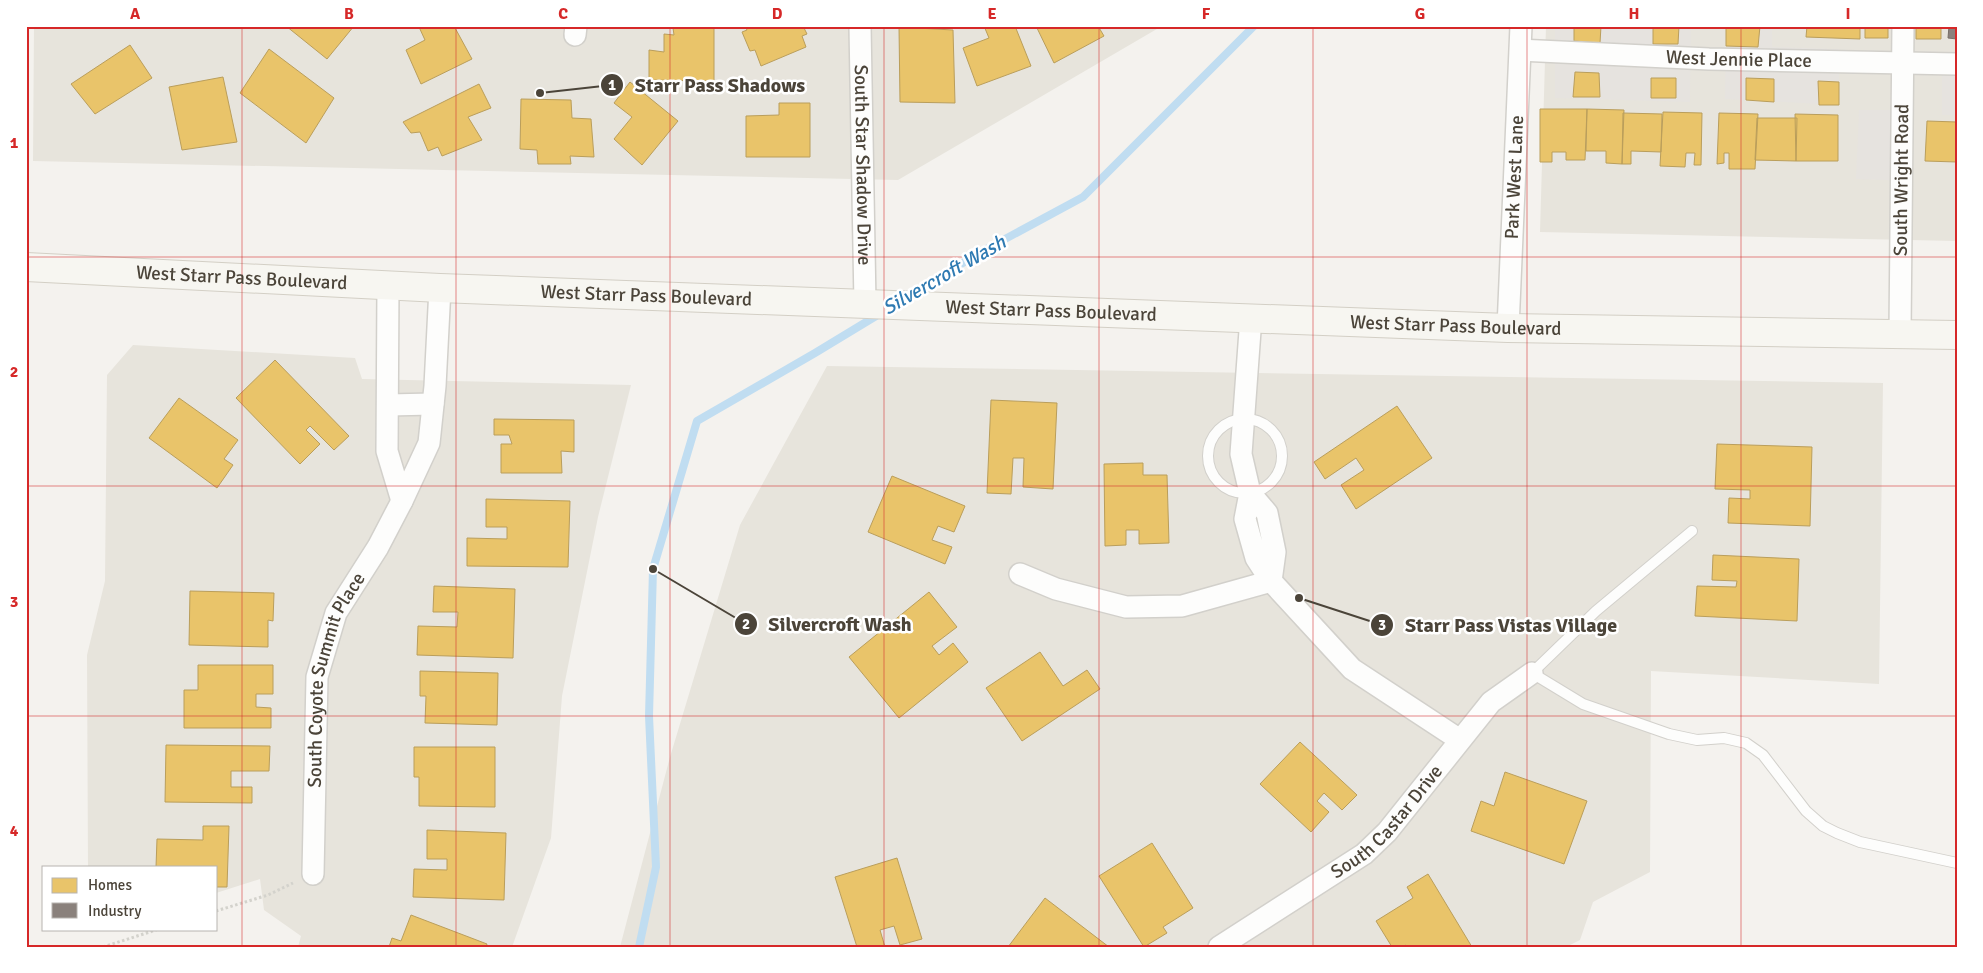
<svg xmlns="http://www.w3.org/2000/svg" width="1983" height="973" font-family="Signika,sans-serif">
<rect width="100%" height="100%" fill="#f4f2ee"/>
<path fill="#e7e4dc" d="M34 26H1162L898 180 33 161Z
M1546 26H1957V241L1540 232Z
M133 345 355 358 362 379 631 385 598 517 562 696 551 838 512 947H298L301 936 264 910 260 879 216 893V867H88L87 655 105 581 107 375Z
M827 366 1883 383 1879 684 1651 671 1650 872 1593 902 1580 940 1566 947H620L670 757 740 525Z"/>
<path fill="#e6e3df" d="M1555 26H1691L1690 102 1555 98Z
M1726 26H1772V47L1839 49V105L1725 99Z
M1942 57H1957V115H1942Z
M1859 110H1912L1910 181 1856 179Z"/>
<path fill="#e9c46a" stroke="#ba9e5b" d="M286 26H354L327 59Z
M421 26H454L472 59 421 84 406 50 425 40 419 27Z
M745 26H803L807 34 802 36 806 47 761 66 755 50 750 51 742 32 747 30Z
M984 26H1015L1031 66 977 86 963 48 989 38Z
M1036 26H1098L1104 36 1054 63Z
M1574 26H1601L1600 43 1574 41Z
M1653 26H1679L1678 44H1653Z
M1726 26H1760L1758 47 1726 46Z
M1807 26H1860V39L1806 37Z
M1865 26H1888V38H1865Z
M1916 26H1941V39H1916Z
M899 27 953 30 955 103 900 102Z
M673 28H714V81L649 80V50L664 52V34L674 35Z
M130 45 152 78 95 114 71 84Z
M269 49 334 98 306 143 240 93Z
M1575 72 1599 73 1600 97H1573Z
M223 77 237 142 182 150 169 87Z
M1651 78H1676V98H1651Z
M1746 78 1774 79V102L1746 100Z
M1818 81 1839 82V105H1819Z
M630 82 678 121 642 165 614 139 632 117 614 103Z
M479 84 491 108 468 117 482 140 442 156 438 147 428 151 420 132 411 133 403 122Z
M521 99 571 100 572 118 591 119 594 157 570 156 571 164H538L537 150 520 149Z
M779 103H810V157H746V116L779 115Z
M1540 109H1587L1585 160H1566V152H1552V162H1540Z
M1587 109 1624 110 1622 164 1606 163V151H1586Z
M1663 112 1702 113 1701 165H1694L1695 153H1686L1685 167 1660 166Z
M1623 113 1662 114 1661 152 1631 151V164H1622Z
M1719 113 1758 114 1755 169H1729V153H1724V163L1717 164Z
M1795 114 1838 115V161H1796Z
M1757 118H1797L1796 161 1755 160Z
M1927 121 1957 122V162L1925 161Z
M275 360 349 436 334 450 310 426 306 430 320 444 300 464 236 398Z
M179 398 238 440 224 459 233 465 217 488 149 438Z
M991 400 1057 403 1053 489 1023 487 1024 458H1013L1011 494 987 493Z
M1397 406 1432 458 1356 509 1341 485 1364 470 1356 458 1325 479 1314 462Z
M494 419 574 420V452L561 451 562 473H501V444H512L509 435H494Z
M1717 444 1812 447 1810 526 1728 523 1729 498 1750 499V490L1715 489Z
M1143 463V475H1167L1169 543 1139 544V530H1126V545L1105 546 1104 464Z
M892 476 965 506 954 532 938 526 932 540 952 547 945 564 868 532Z
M486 499 570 501 568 567 467 566V538L507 539V527H486Z
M1713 555 1799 559 1797 621 1695 616 1697 586 1736 587 1737 581 1712 580Z
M434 586 515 589 513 658 417 655 418 626 457 627 458 612H433Z
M190 591 274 593 273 621 268 620V647L189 645Z
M929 592 957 627 932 646 939 655 953 643 968 662 899 718 849 657Z
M1040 652 1063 686 1087 670 1100 689 1022 741 986 688Z
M198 665H273V694H256V707L271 708V728H184V690H198Z
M420 671 498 673 497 725 425 723 426 696H420Z
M1300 742 1357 795 1342 810 1324 793 1317 801 1329 812 1311 832 1260 784Z
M166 745 270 746 269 771H231V787H252V803L165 802Z
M414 747H495V807L419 806V777H414Z
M1505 772 1587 801 1564 864 1471 831 1481 801 1494 806Z
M203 826H229L227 887H216V867H156L157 839 203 840Z
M427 830 506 833 504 900 413 897 414 869 447 870V859H427Z
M1152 843 1193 908 1163 927 1167 933 1144 947 1099 876Z
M897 858 922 939 900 945 894 926 880 930 885 947H857L835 877Z
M1428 874 1472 947H1407L1406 945 1403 947H1392L1376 921 1413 898 1407 887Z
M1045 898 1109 947H1008Z
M411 915 487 944 486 947H389L392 938 401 941Z"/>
<path fill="#8a817c" stroke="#776f68" d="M1949 26H1957V39L1948 38Z"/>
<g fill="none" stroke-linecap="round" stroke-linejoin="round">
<path stroke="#c0ddf1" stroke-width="8" d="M906 297 981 252 1083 197 1254 26
M639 947 656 867 649 716 653 569 697 421 815 353 881 313"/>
<g stroke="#d2d0cb" stroke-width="12">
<path id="lane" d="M1208 456a37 37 0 1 1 74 0a37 37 0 1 1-74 0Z
M1692 531 1596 611 1532 673 1583 704 1669 734 1697 740 1724 738 1746 743 1763 755 1806 811 1823 826 1837 833 1860 842 1957 863"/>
</g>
<g stroke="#d2d0cb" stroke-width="24">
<g id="street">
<path id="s1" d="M860 26 865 304"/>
<path d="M575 35 576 26"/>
<path id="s2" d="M1521 50 1709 59 1957 64"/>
<path d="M388 286 387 451 402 501 429 443 435 386 440 288"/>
<path id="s3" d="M1508 328 1521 26"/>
<path id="s4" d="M1900 332 1903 26"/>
<path d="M388 405 433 404"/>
<path d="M1250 493 1267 513 1275 552 1271 581 1256 558 1245 519 1250 493 1241 454 1251 317"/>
<path d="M1020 574 1056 589 1126 607 1182 606 1271 581 1352 669 1460 740"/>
<path id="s5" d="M313 874 317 677 336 613 378 547 402 501"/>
<path id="s6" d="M1219 947 1364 854 1387 832 1491 702 1532 673"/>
</g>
</g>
<g stroke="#d3cfc5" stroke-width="30">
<g id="secondary">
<path id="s7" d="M26 267 440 288 1508 328 1957 335"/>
</g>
</g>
<path stroke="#d3d2cc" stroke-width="3" stroke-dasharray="2.5 2.5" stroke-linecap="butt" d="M26 494V516
M216 911 268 895 293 883
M103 947 159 929"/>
<use href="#lane" stroke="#fdfdfc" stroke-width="10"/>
<use href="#street" stroke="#fdfdfc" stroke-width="21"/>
<use href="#secondary" stroke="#f7f6f1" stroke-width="28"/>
</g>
<path fill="none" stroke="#d62828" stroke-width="1" stroke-opacity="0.55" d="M242 26V947M456 26V947M670 26V947M884 26V947M1099 26V947M1313 26V947M1527 26V947M1741 26V947M26 257H1957M26 486H1957M26 716H1957"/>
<g text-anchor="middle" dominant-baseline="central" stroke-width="5" stroke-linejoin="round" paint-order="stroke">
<g font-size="19" fill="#4b4439" stroke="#fff">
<text stroke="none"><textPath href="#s2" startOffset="218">West Jennie Place</textPath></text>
<text stroke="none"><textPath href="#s1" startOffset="139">South Star Shadow Drive</textPath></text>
<text stroke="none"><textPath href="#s3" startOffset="151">Park West Lane</textPath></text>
<text stroke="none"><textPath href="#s4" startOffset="152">South Wright Road</textPath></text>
<text stroke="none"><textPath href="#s7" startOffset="216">West Starr Pass Boulevard</textPath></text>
<text stroke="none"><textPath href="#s7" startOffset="621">West Starr Pass Boulevard</textPath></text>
<text stroke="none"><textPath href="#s7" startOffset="1026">West Starr Pass Boulevard</textPath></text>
<text stroke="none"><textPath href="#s7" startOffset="1431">West Starr Pass Boulevard</textPath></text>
<text stroke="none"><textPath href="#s5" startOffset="198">South Coyote Summit Place</textPath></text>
<text stroke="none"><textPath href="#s6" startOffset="211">South Castar Drive</textPath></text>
</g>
<g font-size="20" font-style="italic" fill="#2e7ab2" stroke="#fff">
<text transform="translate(944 275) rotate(-30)">Silvercroft Wash</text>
</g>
</g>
<path fill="none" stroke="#4b4439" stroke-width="2" d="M540 93L612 85M653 569L746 624M1299 598L1382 625"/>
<g fill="#4b4439" stroke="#fff" stroke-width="2">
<circle cx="540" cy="93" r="5"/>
<circle cx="653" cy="569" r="5"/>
<circle cx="1299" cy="598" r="5"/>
<circle cx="612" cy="85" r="12"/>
<circle cx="746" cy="624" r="12"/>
<circle cx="1382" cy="625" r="12"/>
</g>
<g font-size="15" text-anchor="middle" font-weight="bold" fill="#fff">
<text x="612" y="90">1</text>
<text x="746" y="629">2</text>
<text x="1382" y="630">3</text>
</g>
<g font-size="20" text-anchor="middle" font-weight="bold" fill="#4b4439" stroke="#fff" stroke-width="5" stroke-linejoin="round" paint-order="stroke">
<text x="720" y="92">Starr Pass Shadows</text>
<text x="840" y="631">Silvercroft Wash</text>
<text x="1511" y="632">Starr Pass Vistas Village</text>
</g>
<rect width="1983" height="973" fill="none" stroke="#ffffff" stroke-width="55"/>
<rect x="42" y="866" width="175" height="65" fill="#ffffff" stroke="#b7b4b0"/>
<rect x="52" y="878" width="25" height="15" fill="#e9c46a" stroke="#b7b4b0"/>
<text x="88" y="890" font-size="15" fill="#4b4439">Homes</text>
<rect x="52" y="903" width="25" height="15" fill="#8a817c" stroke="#b7b4b0"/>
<text x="88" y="916" font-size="15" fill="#4b4439">Industry</text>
<rect x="28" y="28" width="1928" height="918" fill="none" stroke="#d62828" stroke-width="2"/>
<g font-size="16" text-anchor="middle" font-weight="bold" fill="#d62828">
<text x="135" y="19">A</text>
<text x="349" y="19">B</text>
<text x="563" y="19">C</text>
<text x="777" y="19">D</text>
<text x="992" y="19">E</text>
<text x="1206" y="19">F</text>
<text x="1420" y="19">G</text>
<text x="1634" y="19">H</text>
<text x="1848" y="19">I</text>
<text x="14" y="148">1</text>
<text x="14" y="377">2</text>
<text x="14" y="607">3</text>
<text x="14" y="836">4</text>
</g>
</svg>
